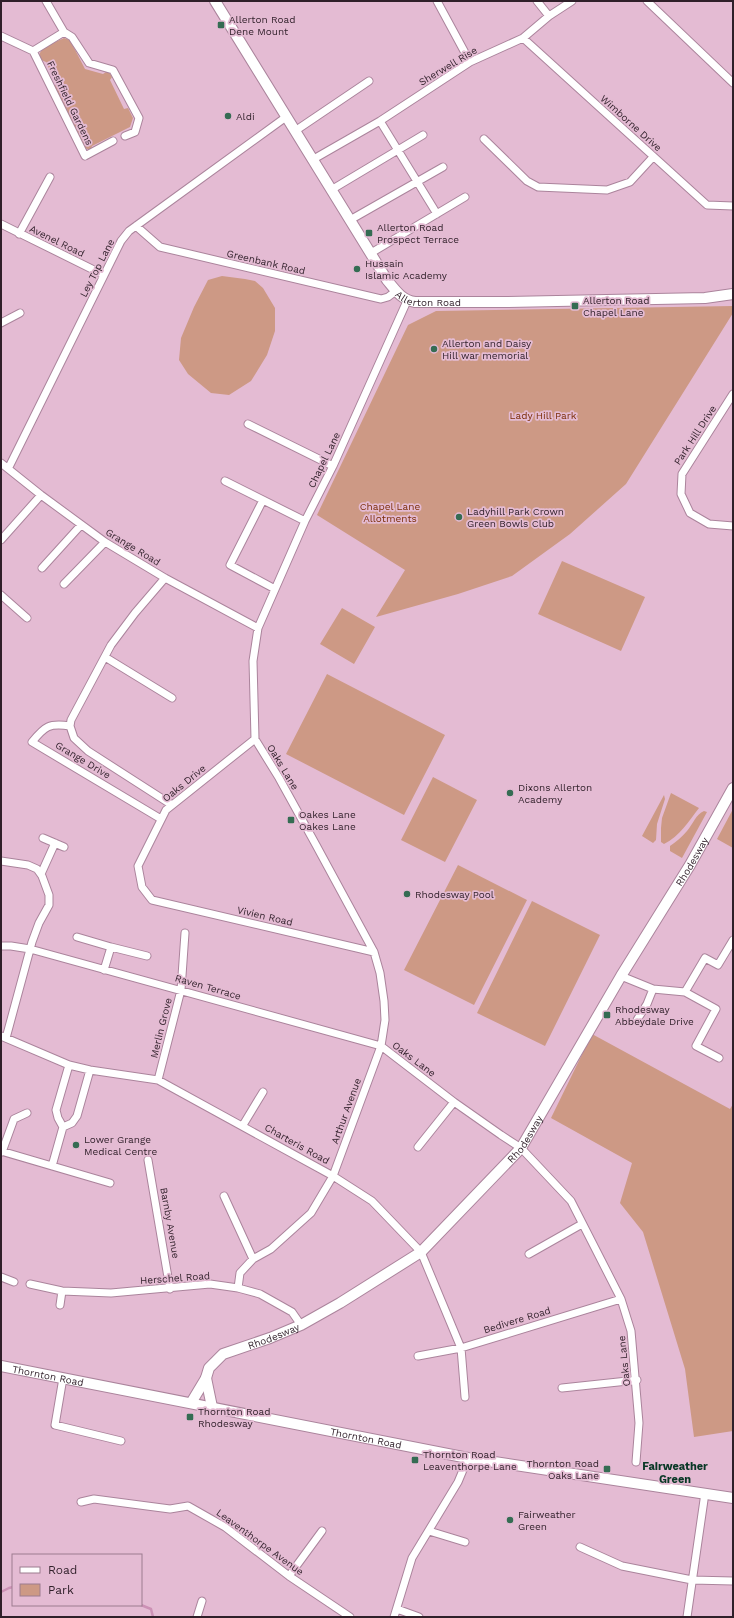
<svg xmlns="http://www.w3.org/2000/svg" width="734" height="1618" font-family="'Work Sans',sans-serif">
<rect width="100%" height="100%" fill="#e4bbd3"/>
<path fill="#cd9985" d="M64 38 70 40 85 69 103 74 106 72H109L112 77 110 80 124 109 128 108 133 118 130 127 92 146 91 150 84 148 54 89 56 84 46 62 39 59C38 47 54 43 64 38Z
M222 276 245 279 255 281 263 288 275 308V331L267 355 251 381 229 395 211 393 188 374 179 360 181 338 194 307 208 280Z
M733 306V313L626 484 570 534 512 576 458 594 376 617 405 570 317 515 408 325 436 311Z
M562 561 645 597 621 651 538 614Z
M342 608 375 627 354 664 320 644Z
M327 674 445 735 404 815 286 754Z
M433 777 477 800 445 862 401 840Z
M671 793 699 808C688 822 680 836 664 844L661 842V828L662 818Z
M664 795 665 799 657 824 656 840 653 843 642 836Z
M733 809V848L717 839Z
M704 811 707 812 682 858 670 851V846C676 842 682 837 687 831 693 824 696 814 704 811Z
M458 865 527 900 474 1005 404 970Z
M532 901 600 935 545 1046 477 1013Z
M592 1034 730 1109 733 1104V1431L694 1437 685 1369 643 1232 620 1203 632 1163 551 1118Z"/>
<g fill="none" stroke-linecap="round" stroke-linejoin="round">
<path stroke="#cc91b5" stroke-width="2.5" d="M1 1592 9 1588 13 1587
M141 1605 151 1609 153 1617"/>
<g stroke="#ab849c" stroke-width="9">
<path id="street" d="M46 1 64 32
M437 1 470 62
M537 1 549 16
M647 1 733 83
M64 32 72 37 89 63 113 70 139 118 135 132 125 136
M1 36 33 51 64 32
M523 38 707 205 733 206
M33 51 85 156 113 141
M380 121 437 214
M295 131 369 81
M484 139 527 181 538 187 607 190 630 182 653 157
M312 160 380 121 470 62 523 38 549 16 572 1
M331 190 423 135
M350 220 443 167
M1 224 104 275
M136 226 160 247 381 299 388 297 396 291
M19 234 50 177
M371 253 465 197
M407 301 333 466 305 521 258 628 253 661 255 739 279 778 316 845 374 952 380 973 384 1001 385 1020 381 1046 454 1102 501 1135 521 1148 571 1201 621 1299 631 1331 639 1423 636 1462
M1 323 20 313
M733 394 682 474 681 494 690 513 709 524 733 526
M248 424 333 466
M1 463 41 495 105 542 165 578 258 628
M9 467 121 241 129 231 286 117
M225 481 305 521
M263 500 230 565 275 589
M1 540 41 495
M42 568 81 525
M165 578 135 613 111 645 71 720 70 726 74 738 88 751 172 805
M64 584 105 542
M1 595 27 618
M105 657 172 698
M70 726C49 723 45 726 32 742L161 819
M255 739 166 810 138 866 142 887 152 900 374 952
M43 838 64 847
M1 861 28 865 37 869 42 876 49 895V905L39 923 32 942 6 1038
M41 874 55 843
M77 937 111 947
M1 946H11L30 949 381 1046 333 1176 311 1213 271 1249 253 1259 240 1273 238 1288
M104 970 111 947 147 956
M621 976 653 989 685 992 716 1009 696 1046 719 1058
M685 992 705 958 718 965 733 940
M637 1020 647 1004 653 989
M1 1036 69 1065 90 1070 158 1080 333 1176 372 1201 421 1252 461 1348 465 1397
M158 1080 181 990 185 933
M243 1125 263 1092
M63 1127 58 1118 56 1110 69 1065
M418 1147 454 1102
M1 1151 110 1183
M2 1152 14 1119 27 1113
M148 1160 170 1289
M52 1166 63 1127 72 1123 77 1116 90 1070
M224 1196 253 1259
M529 1254 582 1224
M1 1277 14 1282
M30 1284 62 1291 111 1293 210 1284 238 1288 260 1294 292 1312 301 1325
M60 1305 62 1291
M418 1356 461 1348 621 1299
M63 1378 55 1425 121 1441
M562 1388 637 1380
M81 1502 94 1499 170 1509 188 1506 225 1527 289 1576 350 1617
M429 1531 465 1542
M580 1547 622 1566 692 1580 733 1581
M289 1576 322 1531
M397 1609 419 1617
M197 1617 202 1601
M394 1617 412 1558 458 1482 468 1458
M687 1617 705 1493"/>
</g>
<g stroke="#ab849c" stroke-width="12">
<g id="secondary">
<path id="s1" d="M215 1 387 280C396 291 402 300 415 302H505L705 298 733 294"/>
<path id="s2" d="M1 1366 468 1458 733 1498"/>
<path d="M206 1378 212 1407"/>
<path id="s3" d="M191 1403 206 1378 209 1368 223 1354 270 1338 301 1325 340 1303 421 1252 521 1148 621 976 690 865 733 788"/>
</g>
</g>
<use href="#street" stroke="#fff" stroke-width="7"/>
<use href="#secondary" stroke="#fff" stroke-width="10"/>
</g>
<g fill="#356c53" stroke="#e4bbd3" stroke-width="1.5">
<rect x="217" y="21" width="8" height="8" rx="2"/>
<circle cx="228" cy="116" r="4"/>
<rect x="365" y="229" width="8" height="8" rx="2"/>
<circle cx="357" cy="269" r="4"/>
<rect x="571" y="302" width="8" height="8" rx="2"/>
<circle cx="434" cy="349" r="4"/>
<circle cx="459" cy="517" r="4"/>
<circle cx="510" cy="793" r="4"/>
<rect x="287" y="816" width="8" height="8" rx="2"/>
<circle cx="407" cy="894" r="4"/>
<rect x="603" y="1011" width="8" height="8" rx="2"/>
<circle cx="76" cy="1145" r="4"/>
<rect x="186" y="1413" width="8" height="8" rx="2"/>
<rect x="411" y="1456" width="8" height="8" rx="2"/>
<rect x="603" y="1465" width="8" height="8" rx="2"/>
<circle cx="510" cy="1520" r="4"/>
</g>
<g text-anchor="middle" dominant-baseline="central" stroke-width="3.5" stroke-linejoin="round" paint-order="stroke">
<g font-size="10" fill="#2f1f29" stroke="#e4bbd3" text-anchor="start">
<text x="229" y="19">Allerton Road<tspan x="229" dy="12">Dene Mount</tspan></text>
<text x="236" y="116">Aldi</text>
<text x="377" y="227">Allerton Road<tspan x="377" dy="12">Prospect Terrace</tspan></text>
<text x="365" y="263">Hussain<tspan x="365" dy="12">Islamic Academy</tspan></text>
<text x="583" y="300">Allerton Road<tspan x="583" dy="12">Chapel Lane</tspan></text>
<text x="442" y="343">Allerton and Daisy<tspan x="442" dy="12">Hill war memorial</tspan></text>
<text x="467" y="511">Ladyhill Park Crown<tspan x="467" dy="12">Green Bowls Club</tspan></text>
<text x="518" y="787">Dixons Allerton<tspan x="518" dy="12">Academy</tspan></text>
<text x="299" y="814">Oakes Lane<tspan x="299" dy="12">Oakes Lane</tspan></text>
<text x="415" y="894">Rhodesway Pool</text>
<text x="615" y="1009">Rhodesway<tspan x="615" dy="12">Abbeydale Drive</tspan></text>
<text x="84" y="1139">Lower Grange<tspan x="84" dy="12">Medical Centre</tspan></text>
<text x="198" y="1411">Thornton Road<tspan x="198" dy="12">Rhodesway</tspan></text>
<text x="423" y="1454">Thornton Road<tspan x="423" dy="12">Leaventhorpe Lane</tspan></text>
<text x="599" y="1463" text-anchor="end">Thornton Road<tspan x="599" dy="12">Oaks Lane</tspan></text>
<text x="518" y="1514">Fairweather<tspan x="518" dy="12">Green</tspan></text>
</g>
<g font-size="10" fill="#2f1f29" stroke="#e4bbd3">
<text transform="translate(448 66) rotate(-31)">Sherwell Rise</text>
<text transform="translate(70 103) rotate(64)">Freshfield Gardens</text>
<text transform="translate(631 123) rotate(42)">Wimborne Drive</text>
<text transform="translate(57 241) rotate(26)">Avenel Road</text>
<text transform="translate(266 262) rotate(13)">Greenbank Road</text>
<text transform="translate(97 268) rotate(-63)">Ley Top Lane</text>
<text stroke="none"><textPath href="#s1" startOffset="377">Allerton Road</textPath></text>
<text transform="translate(695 435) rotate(-57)">Park Hill Drive</text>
<text transform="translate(324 460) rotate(-64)">Chapel Lane</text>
<text transform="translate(133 547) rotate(31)">Grange Road</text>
<text transform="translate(83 760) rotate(31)">Grange Drive</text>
<text transform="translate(283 767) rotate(59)">Oaks Lane</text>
<text transform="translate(184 783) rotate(-39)">Oaks Drive</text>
<text stroke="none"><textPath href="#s3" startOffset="761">Rhodesway</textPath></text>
<text transform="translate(265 916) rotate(13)">Vivien Road</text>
<text transform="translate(208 987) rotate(16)">Raven Terrace</text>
<text transform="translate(161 1028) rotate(-76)">Merlin Grove</text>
<text transform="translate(414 1059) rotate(37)">Oaks Lane</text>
<text transform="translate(346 1111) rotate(-70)">Arthur Avenue</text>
<text stroke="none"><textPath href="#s3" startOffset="437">Rhodesway</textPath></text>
<text transform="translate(297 1144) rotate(29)">Charteris Road</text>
<text transform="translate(170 1223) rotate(80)">Barnby Avenue</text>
<text transform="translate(175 1278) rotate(-4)">Herschel Road</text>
<text transform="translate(517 1320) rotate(-17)">Bedivere Road</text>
<text stroke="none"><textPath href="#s3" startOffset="113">Rhodesway</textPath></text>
<text transform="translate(624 1361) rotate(-96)">Oaks Lane</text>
<text stroke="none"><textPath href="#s2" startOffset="48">Thornton Road</textPath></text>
<text stroke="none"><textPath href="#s2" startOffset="372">Thornton Road</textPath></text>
<text transform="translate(260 1542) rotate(36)">Leaventhorpe Avenue</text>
</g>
<g font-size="10" fill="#7a2d07" stroke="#e4bbd3">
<text x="543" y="415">Lady Hill Park</text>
<text x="390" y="506">Chapel Lane<tspan x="390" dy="12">Allotments</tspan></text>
</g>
<g font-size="11" font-weight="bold" fill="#093826" stroke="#e4bbd3">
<text x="675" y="1466">Fairweather<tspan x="675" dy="13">Green</tspan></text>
</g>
</g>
<rect width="734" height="1618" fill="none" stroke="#2f1f29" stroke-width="4"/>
<rect x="12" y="1554" width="130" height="52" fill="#e4bbd3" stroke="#9c7d8f"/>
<rect x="20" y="1567" width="20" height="6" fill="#ffffff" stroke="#9c7d8f"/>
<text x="48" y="1574" font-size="12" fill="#2f1f29">Road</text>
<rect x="20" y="1584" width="20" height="12" fill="#cd9985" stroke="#9c7d8f"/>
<text x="48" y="1594" font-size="12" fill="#2f1f29">Park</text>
</svg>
